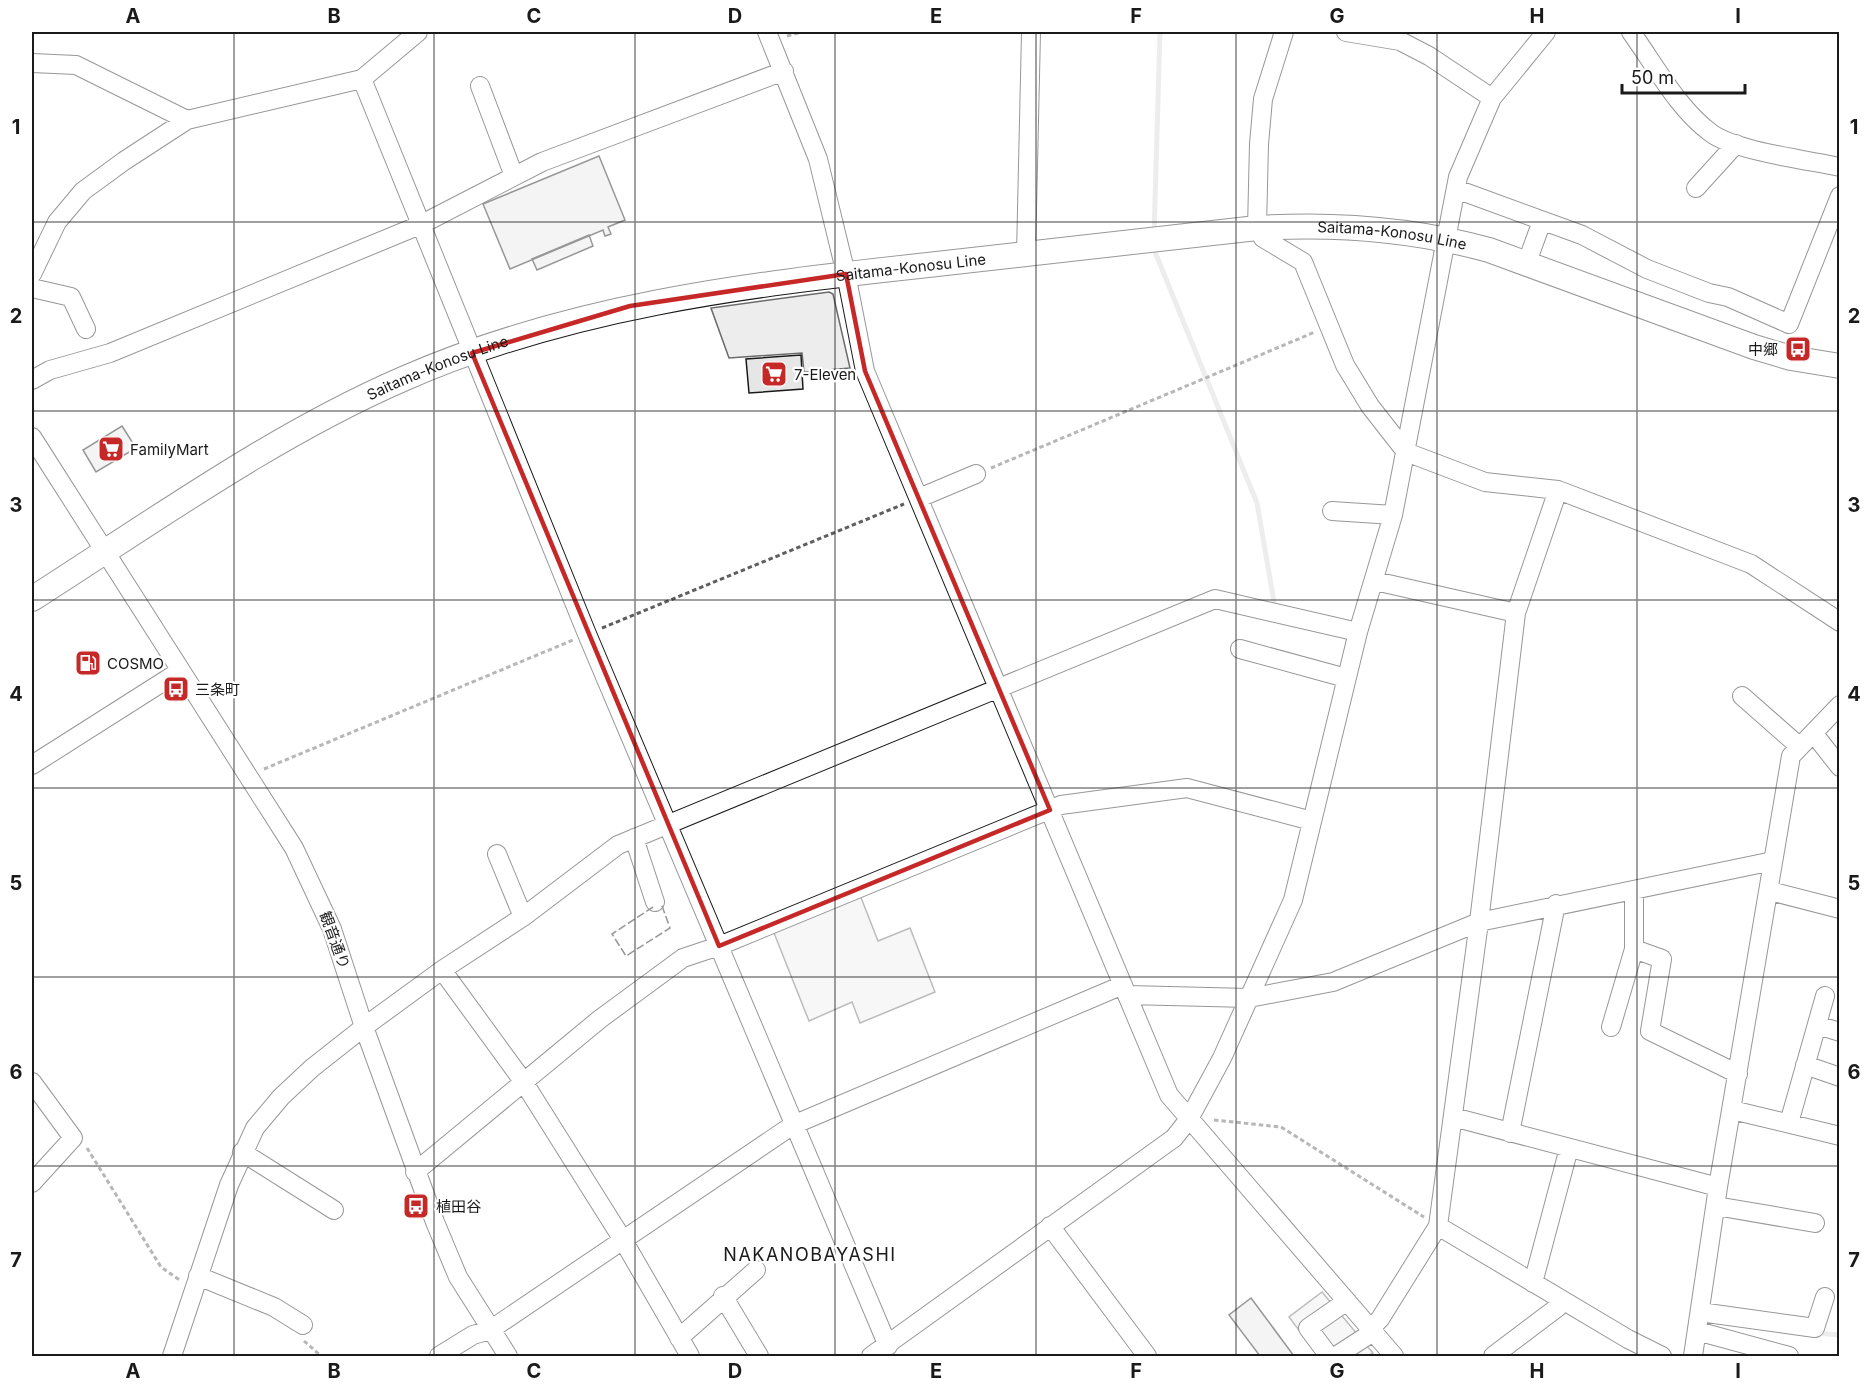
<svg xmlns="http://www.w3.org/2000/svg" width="1871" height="1388" font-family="Inter,'Noto Sans JP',sans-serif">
<rect width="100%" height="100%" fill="#fff"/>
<path fill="#ededed" stroke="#6a6a6a" stroke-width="1.5" d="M829 292 833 294 850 368 804 372 802 353 729 358 711 308Z
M860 895 878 941 910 928 935 992 860 1023 852 1002 809 1021 772 928Z
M1322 1292 1373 1353 1368 1356H1324L1304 1337 1289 1317Z"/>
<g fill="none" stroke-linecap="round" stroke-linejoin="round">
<path stroke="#d7d7d7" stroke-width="5" d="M1154 235 1160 32
M1153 247 1257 503 1274 602
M1817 1333 1840 1335"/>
</g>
<path fill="#e6e6e6" stroke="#1a1a1a" stroke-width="1.5" d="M599 156 625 220 608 227 611 234 605 236 603 230 510 269 483 204Z
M589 235 593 246 537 270 532 259Z
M801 355 803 389 749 393 746 359Z
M122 426 136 448 96 472 83 450Z
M1251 1298 1294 1356H1260L1229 1315Z"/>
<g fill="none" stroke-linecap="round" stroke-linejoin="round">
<g stroke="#1a1a1a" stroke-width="20">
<path id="minor" d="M767 32 818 159 846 274 865 371 1169 1095 1394 1356
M1284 32 1263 99 1259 144 1257 228 1263 238 1303 262 1345 365 1370 406 1406 452 1485 482 1558 490 1751 564 1840 622
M1346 32 1400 41 1429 56 1492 98
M1631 32C1655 65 1677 108 1711 133 1735 151 1807 160 1840 167
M32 63 76 65 187 120
M362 79 587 634 888 1346
M480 86 514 176
M1696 188 1736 144
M1456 189 1582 235 1647 269 1709 293 1728 297 1789 324 1840 196
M1026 254 1031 32
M1527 262 1542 221
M32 274 57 222 83 191 124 161 187 120 362 79 418 32
M32 288 71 297 86 329
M32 380 50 370 110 353 420 225 542 162 784 71
M32 437 294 848 332 929 364 1027 435 1222 458 1277 508 1356
M919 498 976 474
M1332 511 1393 515
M1375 581 1516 613
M1240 649 1346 678
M1742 696 1800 747
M1814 734 1840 767
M32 765 180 671
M634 838 655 902
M497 854 523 917
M1634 890V949L1662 959 1650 1031 1738 1074
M1770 891 1840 909
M442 970 523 1081 623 1240 690 1356
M1128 995 1249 998 1333 982 1479 922 1773 861
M1817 1025 1840 1032
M1611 1027 1634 949
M1805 1065 1840 1077
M32 1082 73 1138 32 1183
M1732 1110 1840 1136
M1453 1117 1718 1187
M1789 1123 1825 996
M1510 1133 1556 904
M242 1152 334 1210
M415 1172 600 1019 683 958 719 946 1061 805 1187 788 1312 821
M1716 1206 1815 1223
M1050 1226 1147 1356
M1438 1226 1628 1339 1662 1356
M198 1276 274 1307 303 1325
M1533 1283 1569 1148
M723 1296 759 1356
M1700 1312 1815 1328 1825 1297
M1370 1329 1380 1319 1438 1226 1479 922 1516 613 1558 490
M1697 1331 1789 1356
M679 1338 756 1270
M172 1356 229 1185 255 1128 281 1097 312 1068 364 1027 442 970 523 917 618 845 1215 599 1358 632
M439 1356 473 1335 490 1330 793 1125 1123 985
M871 1356 1174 1138 1189 1119 1222 1058 1293 900 1358 632 1393 515 1458 177 1492 98 1546 32
M1329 1356 1308 1328 1347 1301
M1336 1356 1373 1332
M1493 1356 1558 1307 1563 1301
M1693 1356 1718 1187 1791 756 1840 705"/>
</g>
<g stroke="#1a1a1a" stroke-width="26">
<g id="major">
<path id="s1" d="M32 599C151 523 274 435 403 379 567 307 743 285 919 266 1032 253 1145 241 1257 228 1337 223 1413 229 1489 250L1754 347 1791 358 1840 366"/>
</g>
</g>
<path stroke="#5f5f5f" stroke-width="3" stroke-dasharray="4.5 3" stroke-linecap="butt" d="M787 36 801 32
M991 468 1315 332
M602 628 904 504
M264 769 573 640
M1214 1120 1281 1127 1424 1217
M87 1148 161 1267 181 1281
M304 1341 321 1356"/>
<use href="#minor" stroke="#fff" stroke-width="18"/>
<use href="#major" stroke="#fff" stroke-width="24"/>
<path stroke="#1a1a1a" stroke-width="1.5" stroke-dasharray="8 3" stroke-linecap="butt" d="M653 907 612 934 626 956 670 928 661 903"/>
</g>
<path d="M0 0H1871V1388H0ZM846 274 865 371 1050 810 719 946 472 353 630 306Z" fill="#fff" fill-opacity=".55" fill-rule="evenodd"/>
<path fill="none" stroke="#c62828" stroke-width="4.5" stroke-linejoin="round" d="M846 274 865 371 1050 810 719 946 472 353 630 306Z"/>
<path fill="none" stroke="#1a1a1a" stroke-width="1.5" stroke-opacity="0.55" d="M234 32V1356M434 32V1356M635 32V1356M835 32V1356M1036 32V1356M1236 32V1356M1437 32V1356M1637 32V1356M32 222H1840M32 411H1840M32 600H1840M32 788H1840M32 977H1840M32 1166H1840"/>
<defs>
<g id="bus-square" transform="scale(1.35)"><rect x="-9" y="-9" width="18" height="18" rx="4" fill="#c62828" stroke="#fff"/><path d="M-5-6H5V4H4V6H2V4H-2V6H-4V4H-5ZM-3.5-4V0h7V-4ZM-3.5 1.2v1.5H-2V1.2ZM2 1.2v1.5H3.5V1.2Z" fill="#fff"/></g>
<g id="supermarket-square" transform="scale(1.35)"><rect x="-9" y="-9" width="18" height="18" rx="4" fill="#c62828" stroke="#fff"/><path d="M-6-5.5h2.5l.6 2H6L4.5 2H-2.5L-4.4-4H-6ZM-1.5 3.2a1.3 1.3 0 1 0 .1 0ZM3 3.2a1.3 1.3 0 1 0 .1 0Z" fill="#fff"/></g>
<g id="fuel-square" transform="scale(1.35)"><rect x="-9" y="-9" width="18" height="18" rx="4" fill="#c62828" stroke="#fff"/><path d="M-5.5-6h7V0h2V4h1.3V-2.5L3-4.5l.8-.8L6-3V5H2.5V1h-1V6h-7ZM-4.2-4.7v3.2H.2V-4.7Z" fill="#fff"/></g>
</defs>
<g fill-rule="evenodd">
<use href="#bus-square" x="1798" y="349"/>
<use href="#supermarket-square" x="774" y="374"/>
<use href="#supermarket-square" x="111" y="449"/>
<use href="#fuel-square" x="88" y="663"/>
<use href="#bus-square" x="176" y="689"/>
<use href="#bus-square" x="416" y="1206"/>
</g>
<g text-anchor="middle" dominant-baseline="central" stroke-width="4.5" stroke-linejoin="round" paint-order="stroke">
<g font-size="15" fill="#1a1a1a" stroke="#fff">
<text stroke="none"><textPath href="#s1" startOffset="1438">Saitama-Konosu Line</textPath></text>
<text stroke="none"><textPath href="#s1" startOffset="954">Saitama-Konosu Line</textPath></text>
<text stroke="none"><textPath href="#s1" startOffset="468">Saitama-Konosu Line</textPath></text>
<text transform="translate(335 940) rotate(70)">観音通り</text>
</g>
<g font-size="15" fill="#1a1a1a" stroke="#fff" text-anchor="start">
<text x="1778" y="349" text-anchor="end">中郷</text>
<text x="794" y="374">7-Eleven</text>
<text x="130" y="449">FamilyMart</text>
<text x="107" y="663">COSMO</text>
<text x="195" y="689">三条町</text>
<text x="436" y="1206">植田谷</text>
</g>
<g font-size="18" letter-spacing="1.5" fill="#1a1a1a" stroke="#fff">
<text x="810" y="1254">NAKANOBAYASHI</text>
</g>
</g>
<rect width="1871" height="1388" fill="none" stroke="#ffffff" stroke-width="66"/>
<path d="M1622 84v9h123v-9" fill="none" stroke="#1a1a1a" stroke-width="3"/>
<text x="1631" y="84" font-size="18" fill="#1a1a1a" stroke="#ffffff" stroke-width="4.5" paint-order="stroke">50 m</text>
<rect x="33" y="33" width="1805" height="1322" fill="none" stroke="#1a1a1a" stroke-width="2"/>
<g font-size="20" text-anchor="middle" font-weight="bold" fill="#1a1a1a">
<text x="133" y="23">A</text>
<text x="334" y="23">B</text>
<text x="534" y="23">C</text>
<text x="735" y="23">D</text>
<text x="936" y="23">E</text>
<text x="1136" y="23">F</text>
<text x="1337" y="23">G</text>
<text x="1537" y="23">H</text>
<text x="1738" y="23">I</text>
<text x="16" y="134">1</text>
<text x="1854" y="134">1</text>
<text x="16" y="323">2</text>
<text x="1854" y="323">2</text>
<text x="16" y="512">3</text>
<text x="1854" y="512">3</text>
<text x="16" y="701">4</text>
<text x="1854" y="701">4</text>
<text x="16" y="890">5</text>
<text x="1854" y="890">5</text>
<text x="16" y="1079">6</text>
<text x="1854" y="1079">6</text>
<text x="16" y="1267">7</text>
<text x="1854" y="1267">7</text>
<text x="133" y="1378">A</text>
<text x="334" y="1378">B</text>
<text x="534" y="1378">C</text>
<text x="735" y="1378">D</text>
<text x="936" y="1378">E</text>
<text x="1136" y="1378">F</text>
<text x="1337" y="1378">G</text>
<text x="1537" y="1378">H</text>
<text x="1738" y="1378">I</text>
</g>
</svg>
